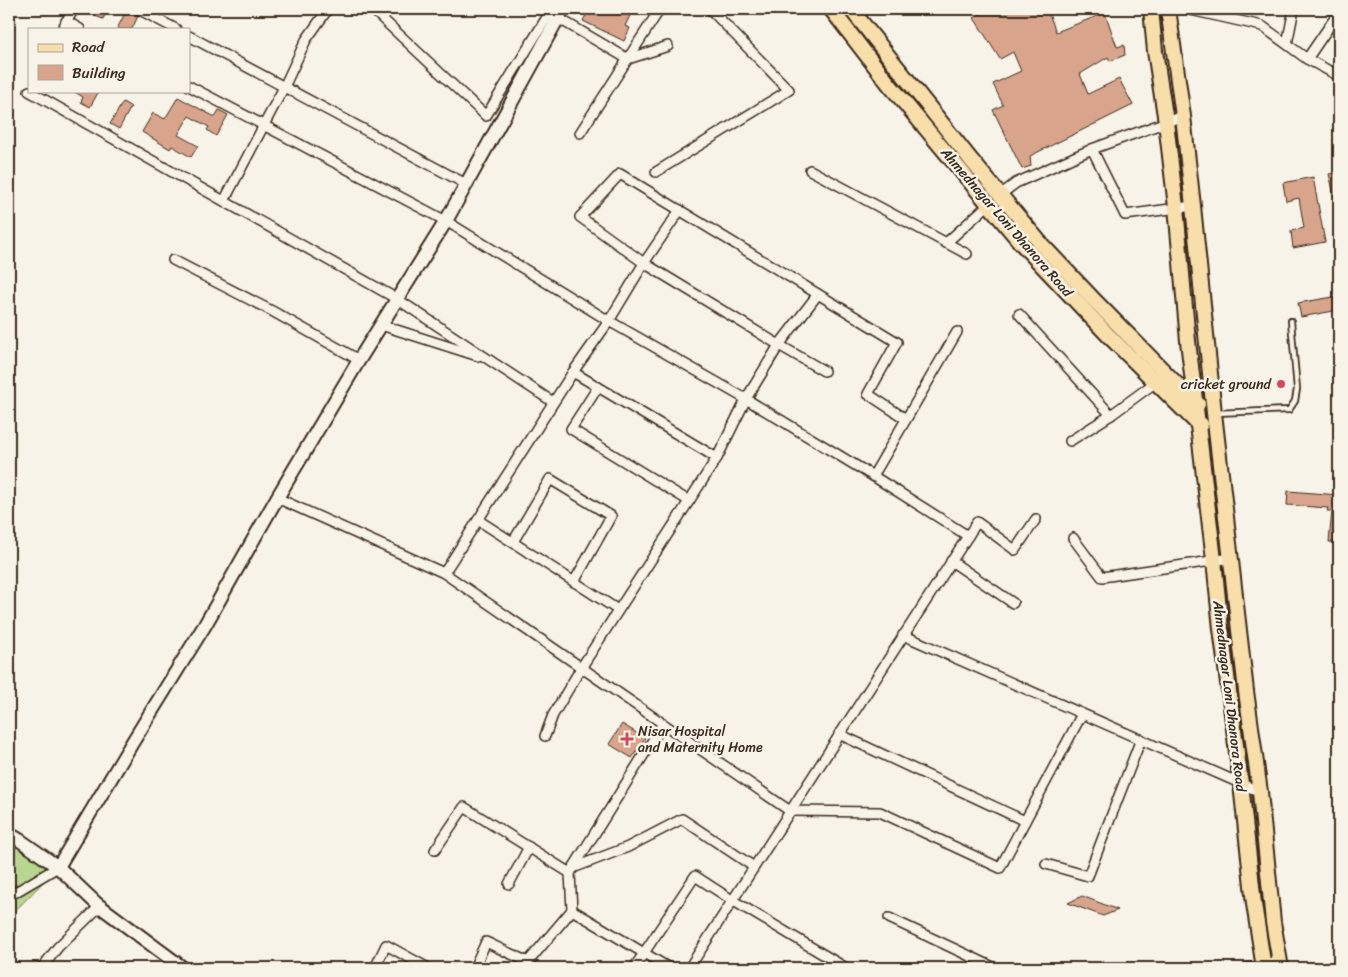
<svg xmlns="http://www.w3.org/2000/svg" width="1348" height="977" viewBox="0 0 1348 977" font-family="Sriracha,sans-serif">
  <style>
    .green { fill: #b8d68f; stroke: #7a8056 }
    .building { fill: #d8a58c; stroke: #3b2a1e }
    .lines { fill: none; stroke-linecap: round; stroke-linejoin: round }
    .lane-casing { stroke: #3b2a1e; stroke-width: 8 }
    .street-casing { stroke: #3b2a1e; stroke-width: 12 }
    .secondary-casing { stroke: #3b2a1e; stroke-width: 16 }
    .primary-casing { stroke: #3b2a1e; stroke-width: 18 }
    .lane { stroke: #f7f3e8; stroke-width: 4.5 }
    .street { stroke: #f7f3e8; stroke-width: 9 }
    .secondary { stroke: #f7f3e8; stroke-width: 12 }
    .primary { stroke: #f8deab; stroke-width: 14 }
    .poi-dot { fill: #d1495b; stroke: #f7f3e8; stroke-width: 2 }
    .labels { text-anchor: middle; stroke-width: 5; stroke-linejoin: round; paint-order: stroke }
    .street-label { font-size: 14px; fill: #3b2a1e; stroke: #f7f3e8 }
    .poi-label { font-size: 14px; fill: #3b2a1e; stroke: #f7f3e8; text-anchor: end }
  </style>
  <rect width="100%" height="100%" fill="#f7f3e8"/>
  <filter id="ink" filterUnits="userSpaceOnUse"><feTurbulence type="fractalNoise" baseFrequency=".02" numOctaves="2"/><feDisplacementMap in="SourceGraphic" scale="10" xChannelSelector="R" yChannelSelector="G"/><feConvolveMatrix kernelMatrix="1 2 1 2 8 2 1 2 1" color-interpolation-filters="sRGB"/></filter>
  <g filter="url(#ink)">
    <!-- green -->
    <polygon class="green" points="9,841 58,867 9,917"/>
    <!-- building -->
    <g class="building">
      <polygon points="98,9 108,9 103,19 95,16"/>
      <polygon points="127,9 132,9 133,13 138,16 132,29 117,29"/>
      <polygon points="589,9 633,9 625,26 630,28 624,41 583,21"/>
      <polygon points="982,9 1047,9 1056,32 1105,13 1117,47 1124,45 1125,55 1110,61 1108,57 1080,74 1088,94 1119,79 1133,105 1030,156 1031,166 1022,169 993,110 1003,105 993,84 1021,71 1013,52 1000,59 974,18 983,12"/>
      <polygon points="73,91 99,91 90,107 81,102 83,97"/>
      <polygon points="178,97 215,117 219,110 228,115 216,136 207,130 209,127 189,116 178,135 198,146 191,157 172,146 170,149 142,132 153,113 165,119"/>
      <polygon points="123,102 131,107 119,129 110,124"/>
      <polygon points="1339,172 1339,203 1336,203 1329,174"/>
      <polygon points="1313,177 1325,242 1293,248 1291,231 1304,228 1299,198 1286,201 1283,183"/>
      <polygon points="1339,296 1339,310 1301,317 1298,303"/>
      <polygon points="1288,491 1339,495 1339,542 1329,542 1332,511 1327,511 1328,508 1287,505"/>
      <polygon points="622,724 645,738 632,758 609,744"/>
      <polygon points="1082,896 1118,910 1103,916 1068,903"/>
    </g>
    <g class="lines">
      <!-- lane casing -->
      <g class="lane-casing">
        <polyline id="lane" points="1215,413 1289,410 1295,401 1297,389 1291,321"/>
      </g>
      <!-- street casing -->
      <g class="street-casing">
        <g id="street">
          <polyline points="138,9 176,29"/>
          <polyline points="372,9 486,116 552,9"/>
          <polyline points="1186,9 1262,26 1307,59 1339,76"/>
          <polyline points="558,18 628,59 668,46"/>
          <polyline points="66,21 80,29"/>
          <polyline points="62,29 74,9"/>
          <polyline points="189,36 466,184"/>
          <polyline points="1287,44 1294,9"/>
          <polyline points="1307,59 1339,12"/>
          <polyline points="189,86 446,221 609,321 746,399 873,476 968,536"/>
          <polyline points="29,91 397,299 553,402"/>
          <polyline points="580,133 660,9"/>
          <polyline points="1092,149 1125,215 1193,206"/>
          <polyline points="810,170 967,254"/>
          <polyline points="656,172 789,90 710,9"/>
          <polyline points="1000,195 1016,183 1092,149 1183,116"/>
          <polyline points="224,201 284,87 306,40 328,9"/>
          <polyline points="946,243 988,205"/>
          <polyline points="173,260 272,311 359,360"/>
          <polyline points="1019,314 1111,415"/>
          <polyline points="381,325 478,356"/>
          <polyline points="824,371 779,345 644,263 580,217 620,174 897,342 868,394 906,419"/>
          <polyline points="573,372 717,458"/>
          <polyline points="598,387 571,429 689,501"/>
          <polyline points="1070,441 1111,415 1160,379"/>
          <polyline points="873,476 957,332"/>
          <polyline points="277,498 444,573 790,811 880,812 1000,868 1082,714"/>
          <polyline points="478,520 618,610"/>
          <polyline points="1073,538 1102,577 1232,558"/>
          <polyline points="513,542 550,479 611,516 574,582"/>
          <polyline points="951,561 1013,603"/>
          <polyline points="444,573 573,372 609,321 644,263 680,210"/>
          <polyline points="903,635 1260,792"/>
          <polyline points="839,734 1025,821"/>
          <polyline points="545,736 553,715 581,668 717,458 746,399 779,345 818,294"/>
          <polyline points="435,850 464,807 570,873 663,724"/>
          <polyline points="1046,864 1088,876 1141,739"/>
          <polyline points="573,868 628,847 682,819 754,867"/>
          <polyline points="570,873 572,910 669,968"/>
          <polyline points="509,884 529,847"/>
          <polyline points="9,896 58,867"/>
          <polyline points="889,918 995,968"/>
          <polyline points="42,968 58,947 100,906"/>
          <polyline points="375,968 386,945 428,968"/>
          <polyline points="474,968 486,942 528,962 572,910"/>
          <polyline points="634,968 695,876 732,900 846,968"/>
          <polyline points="689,968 977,522 1015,550 1036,519"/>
          <polyline points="1249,968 1280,962"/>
        </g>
      </g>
      <!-- secondary casing -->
      <g class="secondary-casing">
        <g id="secondary">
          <polyline points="9,834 21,841 58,867 97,904 183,968"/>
          <polyline points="58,867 132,743 205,625 277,498 359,360 446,221 563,9"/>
        </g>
      </g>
      <!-- primary casing -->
      <g class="primary-casing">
        <g id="primary">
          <polyline points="831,9 889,84 1021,243 1108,335 1197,423 1201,424"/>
          <polyline points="851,9 971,160 1042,245 1093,299 1195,403 1198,404"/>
          <polyline points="1151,9 1155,51 1166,122 1176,207 1188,341 1214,560 1221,629 1241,784 1254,904 1264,968"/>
          <polyline points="1168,9 1183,116 1193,206 1214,413 1246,691 1260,792 1273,922 1281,968"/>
        </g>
      </g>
      <!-- lane -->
      <use href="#lane" class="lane"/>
      <!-- street -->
      <use href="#street" class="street"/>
      <!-- secondary -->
      <use href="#secondary" class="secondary"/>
      <!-- primary -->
      <use href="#primary" class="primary"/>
    </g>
  </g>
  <!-- markers -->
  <g class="poi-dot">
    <circle cx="1281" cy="384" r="5"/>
    <path d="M624.5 731.5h5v5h5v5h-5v5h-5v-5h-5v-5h5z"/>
  </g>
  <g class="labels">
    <!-- street labels -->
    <g class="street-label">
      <text transform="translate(1007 222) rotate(49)" y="5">Ahmednagar Loni Dhanora Road</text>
      <text transform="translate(1230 696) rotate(83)" y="5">Ahmednagar Loni Dhanora Road</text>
    </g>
    <!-- poi labels -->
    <g class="poi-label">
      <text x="1271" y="389">cricket ground</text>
      <text x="638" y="736" text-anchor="start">Nisar Hospital<tspan x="638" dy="16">and Maternity Home</tspan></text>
    </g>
  </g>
  <!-- margin -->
  <rect width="1348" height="977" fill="none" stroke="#f7f3e8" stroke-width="30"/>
  <rect x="15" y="15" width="1318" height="947" fill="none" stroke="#3b2a1e" stroke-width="2" filter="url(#ink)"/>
  <!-- legend -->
  <rect x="28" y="28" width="162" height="65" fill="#f7f3e8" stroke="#aca397"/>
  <rect x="38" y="44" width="25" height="8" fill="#f8deab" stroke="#aca397"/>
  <text x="72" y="52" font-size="15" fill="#3b2a1e">Road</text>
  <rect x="38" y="65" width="25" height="15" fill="#d8a58c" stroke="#aca397"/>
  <text x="72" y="78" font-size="15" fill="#3b2a1e">Building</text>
</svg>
